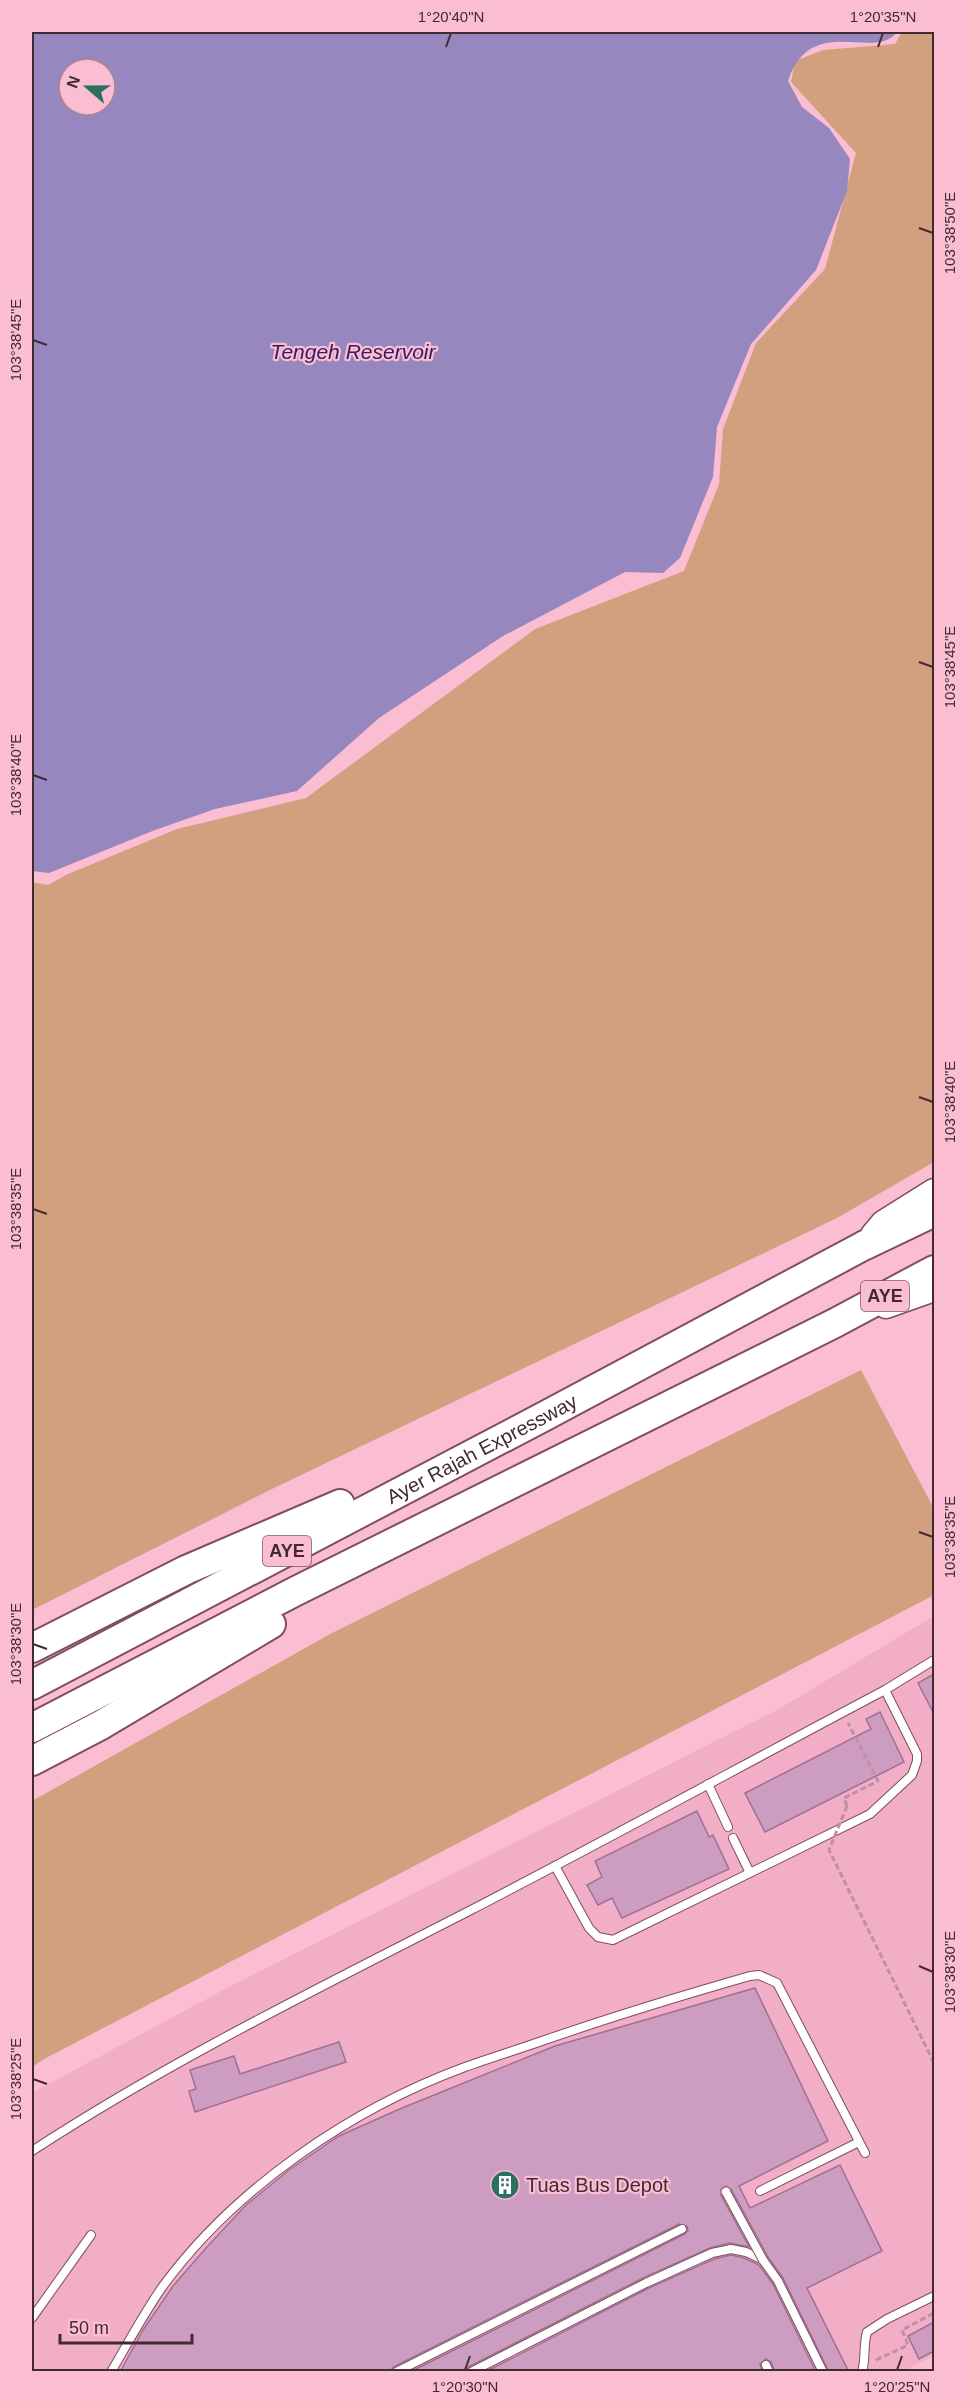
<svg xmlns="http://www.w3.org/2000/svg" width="966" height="2403" viewBox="0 0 966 2403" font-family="Helvetica,sans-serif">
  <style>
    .built { fill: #f1aec6 }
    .green { fill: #d2a07e }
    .water { fill: #9687be; fill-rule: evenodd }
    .building { fill: #cd9dc1; stroke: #9e7092; stroke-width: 1.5 }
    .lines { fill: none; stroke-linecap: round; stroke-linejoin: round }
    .service-casing { stroke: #804c60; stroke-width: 10 }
    .primary-casing { stroke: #804c60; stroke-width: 27 }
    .motorway-casing { stroke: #804c60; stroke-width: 32 }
    .path { stroke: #c18fa1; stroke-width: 3; stroke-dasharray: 6 3; stroke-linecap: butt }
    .service { stroke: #fff; stroke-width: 8 }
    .primary { stroke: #fff; stroke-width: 24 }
    .motorway { stroke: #fff; stroke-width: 28 }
    .service-bridge-casing { stroke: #804c60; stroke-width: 10; stroke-linecap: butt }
    .path-bridge { stroke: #c18fa1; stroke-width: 3; stroke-dasharray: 6 3; stroke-linecap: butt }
    .service-bridge { stroke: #fff; stroke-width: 8 }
    .ticks { fill: none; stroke: #422a33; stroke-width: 2 }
    .labels { text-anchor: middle; stroke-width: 4.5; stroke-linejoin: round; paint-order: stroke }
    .shield { fill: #fabdd2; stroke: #795663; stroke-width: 1.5 }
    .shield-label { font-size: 18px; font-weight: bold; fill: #422a33 }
    .street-label { font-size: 20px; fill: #422a33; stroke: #fabdd2 }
    .poi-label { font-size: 20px; fill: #422a33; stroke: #fabdd2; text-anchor: start }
    .water-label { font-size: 21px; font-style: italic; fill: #341b5d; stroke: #fabdd2 }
    .neatline { fill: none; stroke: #422a33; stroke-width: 2 }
    .ticks-label { font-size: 15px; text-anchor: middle; fill: #422a33 }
  </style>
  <rect width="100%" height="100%" fill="#fabdd2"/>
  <!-- built -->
  <polygon class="built" points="934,1616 934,2355 902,2372 32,2372 32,2093 227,1988 779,1709"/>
  <!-- green -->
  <g class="green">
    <polygon points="902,32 934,32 934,1162 837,1218 274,1488 32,1610 32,882 48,885 68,874 177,829 306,798 535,629 684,571 719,484 723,429 756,343 825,269 856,153 791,82 795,61 823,50 895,44"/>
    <polygon points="861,1370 934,1509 934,1595 44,2059 32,2067 32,1801 332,1633"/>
  </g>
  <!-- water -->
  <path class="water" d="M32 32H897C875 62 811 12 788 81L802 107 829 128 850 159 847 191 816 270 751 344 717 427 713 477 680 558 663 573 625 572 503 636 379 718 297 791 215 809 155 830 49 873 32 871ZM69 69H105V105H69Z"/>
  <!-- building -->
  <g class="building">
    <polygon points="934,1674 934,1714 918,1683"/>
    <polygon points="880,1712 904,1762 765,1832 745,1793 871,1729 866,1719"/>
    <polygon points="697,1811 709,1837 713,1835 729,1869 622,1918 612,1898 598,1905 587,1885 602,1877 595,1861"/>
    <polygon points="755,1988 828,2141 739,2186 750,2208 840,2165 882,2251 807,2288 849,2372 829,2372 783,2278 768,2257 731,2189 726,2186 721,2189 721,2195 749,2247 730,2243 710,2248 643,2278 468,2367 465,2372 410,2372 685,2234 688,2230 687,2226 679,2224 393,2367 390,2372 120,2372 143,2330 173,2286 206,2248 245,2206 289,2170 339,2136 402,2108 555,2046"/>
    <polygon points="339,2042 346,2062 195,2112 189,2091 196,2089 190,2070 234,2056 240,2074"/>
    <polygon points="731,2255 744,2258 759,2265 773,2284 816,2372 775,2372 771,2362 766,2359 760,2364 762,2372 485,2372 649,2288 714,2259"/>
    <polygon points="934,2322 934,2351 919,2359 908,2336"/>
  </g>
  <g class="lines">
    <!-- service casing -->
    <g class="service-casing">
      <g id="service">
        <polyline points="708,1784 728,1827"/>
        <polyline points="733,1838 750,1873"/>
        <polyline points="555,1866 589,1928 598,1937 613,1940 870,1814 912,1775 917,1761 917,1754 885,1690"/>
        <path d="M32 2151C171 2060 323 1986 471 1910 610 1838 747 1763 885 1690L934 1660"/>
        <polyline points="760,2191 859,2142"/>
        <polyline points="32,2318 91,2235"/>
        <polyline points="766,2365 769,2372"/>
        <path d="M111 2372C128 2343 144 2313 163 2286 235 2188 351 2109 465 2067 490 2058 516 2050 542 2041 611 2017 680 1996 750 1976L759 1975 777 1983 865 2153"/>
        <polyline points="396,2372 682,2229"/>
        <polyline points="471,2372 646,2283 712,2253 731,2249 746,2252 763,2260 778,2281 823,2372"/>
        <path d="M862 2372C866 2359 863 2346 867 2332L887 2319 934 2296"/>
      </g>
    </g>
    <!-- primary casing -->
    <g class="primary-casing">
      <g id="primary">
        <polyline points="873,1235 883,1223 934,1191"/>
        <polyline points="886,1306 934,1289"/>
      </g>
    </g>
    <!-- motorway casing -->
    <g class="motorway-casing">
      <g id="motorway">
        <polyline points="32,1648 186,1570 340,1504"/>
        <path id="s1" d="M32 1685 543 1417 863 1246 934 1212"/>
        <polyline points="32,1728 296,1591 835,1323 934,1270"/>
        <polyline points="32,1761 101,1725 271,1624"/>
      </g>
    </g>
    <!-- path -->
    <g class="path">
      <polyline points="847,1806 844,1798 878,1781 848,1723"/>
      <polyline points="876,2360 908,2345 902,2330 934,2313"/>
    </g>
    <!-- service -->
    <use href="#service" class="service"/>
    <!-- primary -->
    <use href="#primary" class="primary"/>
    <!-- motorway -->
    <use href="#motorway" class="motorway"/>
    <!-- service-bridge casing -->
    <g class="service-bridge-casing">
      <polyline id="service-bridge" points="726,2192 763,2260"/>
    </g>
    <!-- path-bridge -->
    <polyline class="path-bridge" points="847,1806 829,1850 934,2063"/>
    <!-- service-bridge -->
    <use href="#service-bridge" class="service-bridge"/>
  </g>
  <!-- ticks -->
  <path class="ticks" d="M446 47 451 33M878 47 883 33M919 228 933 233M33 340 47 345M919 662 933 667M33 775 47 780M919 1097 933 1102M33 1209 47 1214M919 1532 933 1537M33 1644 47 1649M919 1966 933 1972M33 2079 47 2084M465 2370 470 2356M897 2370 902 2356"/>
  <!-- icons -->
  <defs>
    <g id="building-disc" transform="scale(1.5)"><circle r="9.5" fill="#2d6f60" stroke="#fabdd2"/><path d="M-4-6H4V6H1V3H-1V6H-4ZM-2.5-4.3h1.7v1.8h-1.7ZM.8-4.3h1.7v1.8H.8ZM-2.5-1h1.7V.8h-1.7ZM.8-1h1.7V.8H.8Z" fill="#fff"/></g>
  </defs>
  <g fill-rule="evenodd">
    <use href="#building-disc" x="505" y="2185"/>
  </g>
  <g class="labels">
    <!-- shield labels -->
    <g class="shield">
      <rect x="861" y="1281" width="48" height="30" rx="4.5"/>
      <rect x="263" y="1536" width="48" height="30" rx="4.5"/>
    </g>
    <g class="shield-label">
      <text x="885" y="1302">AYE</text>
      <text x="287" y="1557">AYE</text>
    </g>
    <!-- street labels -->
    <g class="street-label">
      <text dy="7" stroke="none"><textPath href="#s1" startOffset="508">Ayer Rajah Expressway</textPath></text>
    </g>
    <!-- poi labels -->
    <g class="poi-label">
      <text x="526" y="2192">Tuas Bus Depot</text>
    </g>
    <!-- water labels -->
    <g class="water-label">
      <text x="353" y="359">Tengeh Reservoir</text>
    </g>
  </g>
  <!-- border -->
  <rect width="966" height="2403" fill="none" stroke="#fabdd2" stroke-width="66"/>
  <!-- north arrow -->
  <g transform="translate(87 87) rotate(290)"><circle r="28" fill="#fabdd2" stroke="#b08292" stroke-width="1.5"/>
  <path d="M0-4.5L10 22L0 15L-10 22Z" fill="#2d6f60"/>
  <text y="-9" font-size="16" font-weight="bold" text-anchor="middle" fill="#422a33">N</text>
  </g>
  <!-- scale -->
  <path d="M60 2334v9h132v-9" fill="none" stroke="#422a33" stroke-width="3"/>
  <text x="69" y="2334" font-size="18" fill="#422a33" stroke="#fabdd2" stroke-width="4.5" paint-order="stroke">50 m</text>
  <rect x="33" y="33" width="900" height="2337" class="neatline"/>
  <g class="ticks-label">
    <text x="451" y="22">1°20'40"N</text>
    <text x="883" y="22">1°20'35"N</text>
    <text transform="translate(950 233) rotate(-90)" y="5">103°38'50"E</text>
    <text transform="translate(16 340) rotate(-90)" y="5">103°38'45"E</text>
    <text transform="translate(950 667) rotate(-90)" y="5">103°38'45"E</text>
    <text transform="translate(16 775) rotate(-90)" y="5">103°38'40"E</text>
    <text transform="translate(950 1102) rotate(-90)" y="5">103°38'40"E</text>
    <text transform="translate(16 1209) rotate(-90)" y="5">103°38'35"E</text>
    <text transform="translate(950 1537) rotate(-90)" y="5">103°38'35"E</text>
    <text transform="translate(16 1644) rotate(-90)" y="5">103°38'30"E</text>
    <text transform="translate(950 1972) rotate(-90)" y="5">103°38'30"E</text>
    <text transform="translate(16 2079) rotate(-90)" y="5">103°38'25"E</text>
    <text x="465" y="2392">1°20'30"N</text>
    <text x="897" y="2392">1°20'25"N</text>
  </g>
</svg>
